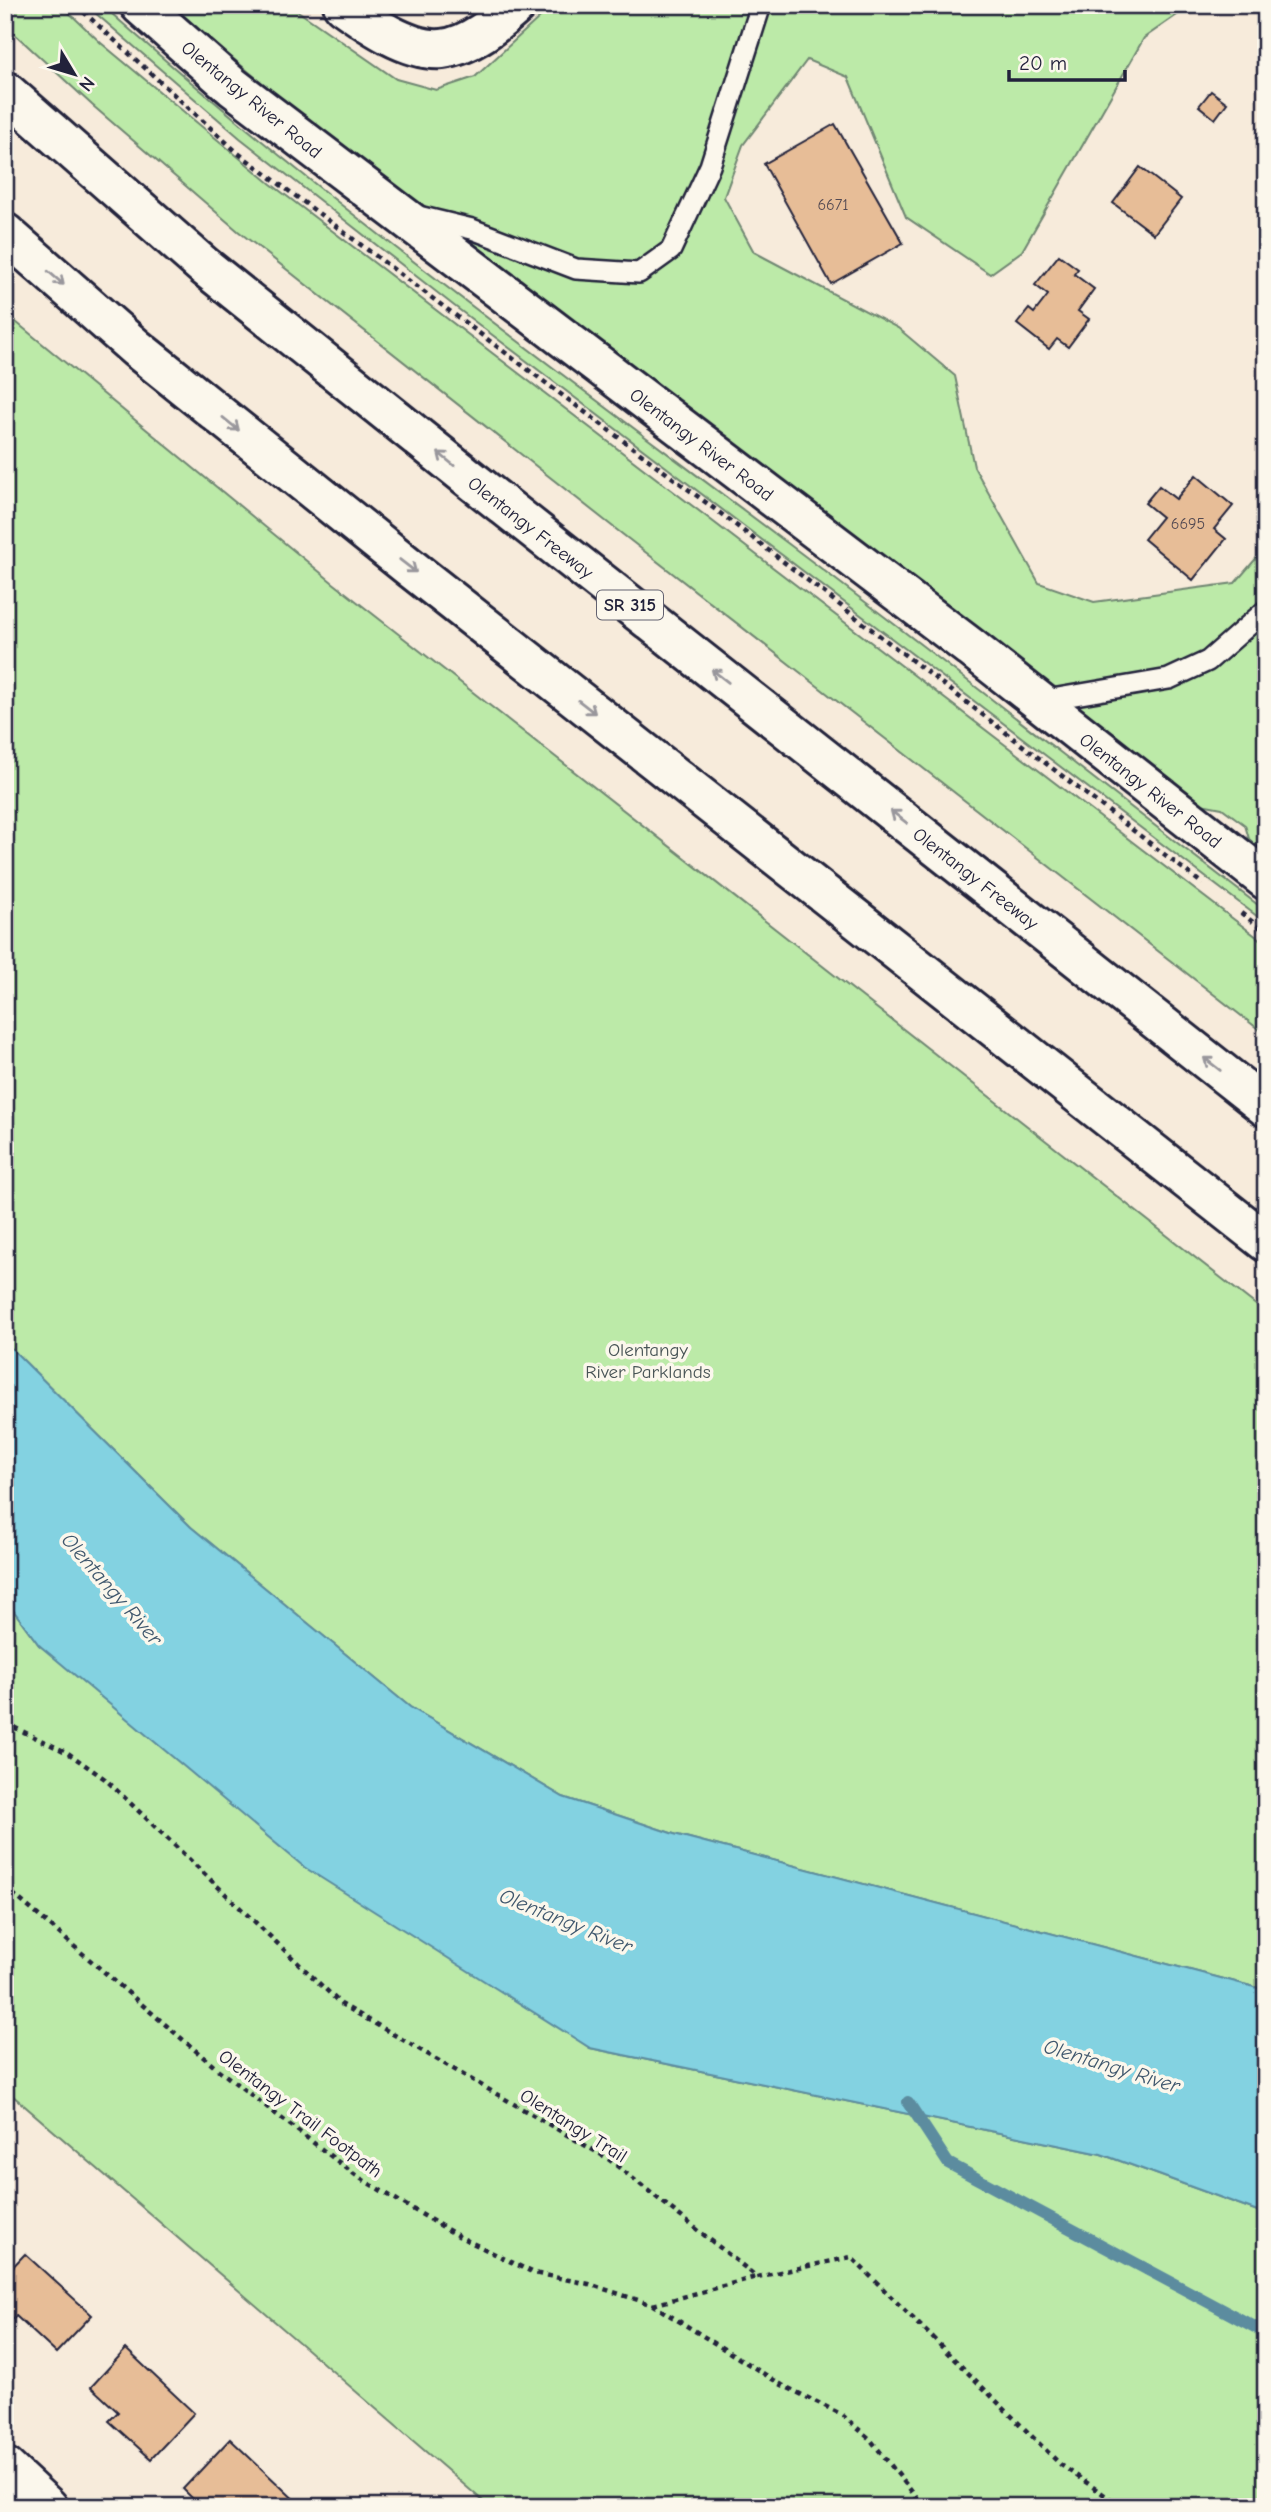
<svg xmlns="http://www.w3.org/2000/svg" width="1271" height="2512" viewBox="0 0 1271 2512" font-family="'Comic Neue',sans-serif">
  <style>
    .green { fill: #bceaa8; stroke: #6f8672; stroke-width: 2 }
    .water { fill: #83d2e1; stroke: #5c8c9f; stroke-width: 2 }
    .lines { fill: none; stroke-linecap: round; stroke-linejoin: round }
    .stream { stroke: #5c8c9f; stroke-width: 12 }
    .building { fill: #e7bd97; stroke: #22223b; stroke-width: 2 }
    .lane-casing { stroke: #22223b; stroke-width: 24 }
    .street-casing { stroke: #22223b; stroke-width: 44 }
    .secondary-casing { stroke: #22223b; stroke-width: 44 }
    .highway-casing { stroke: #22223b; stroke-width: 44 }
    .path { stroke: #22223b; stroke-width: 4.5; stroke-dasharray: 5 5; stroke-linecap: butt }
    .lane { stroke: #fbf7ec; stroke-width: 19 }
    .street { stroke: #fbf7ec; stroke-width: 38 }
    .secondary { stroke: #fbf7ec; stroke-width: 38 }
    .highway { stroke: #fbf7ec; stroke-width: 38 }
    .oneway { stroke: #99979c }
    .labels { text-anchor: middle; stroke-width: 7; stroke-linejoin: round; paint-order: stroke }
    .number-label { font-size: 16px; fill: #534952 }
    .shield { fill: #fbf7ec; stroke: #636270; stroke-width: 2 }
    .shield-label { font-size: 18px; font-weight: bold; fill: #22223b }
    .street-label { font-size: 19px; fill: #22223b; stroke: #fbf7ec }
    .park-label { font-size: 19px; fill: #485456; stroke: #fbf7ec }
    .water-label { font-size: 21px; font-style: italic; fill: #3f576d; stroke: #fbf7ec }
  </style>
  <rect width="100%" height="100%" fill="#f7ebdb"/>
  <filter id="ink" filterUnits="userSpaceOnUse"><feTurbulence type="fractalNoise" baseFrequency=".0143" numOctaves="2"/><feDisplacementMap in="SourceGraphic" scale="14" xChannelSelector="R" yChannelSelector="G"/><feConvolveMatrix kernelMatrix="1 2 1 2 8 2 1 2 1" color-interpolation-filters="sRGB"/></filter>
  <g filter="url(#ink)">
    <!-- green -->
    <g class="green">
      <polygon points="5,5 61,5 101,43 271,184 1266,944 1266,1035 617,530 238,231 92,105 5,25"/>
      <path d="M86 5H102C320 199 557 370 790 545 950 665 1107 790 1266 911V923L453 305 240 138Z"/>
      <polygon points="169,5 289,5 396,79 436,90 475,77 553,5 1266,5 1266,8 1180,13 1144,38 1022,251 990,274 906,217 848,77 807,60 743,145 724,197 754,252 898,328 955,376 974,467 1039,583 1094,602 1235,583 1266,547 1266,855 1249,839 1245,825 1222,808 1201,804 637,383 377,179"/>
      <polygon points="5,313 332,582 1266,1313 1266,1990 674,1834 563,1797 410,1707 191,1527 5,1342"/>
      <polygon points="5,1599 39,1645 590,2048 1101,2154 1266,2214 1266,2507 490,2507 5,2089"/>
    </g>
    <!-- water -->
    <polygon class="water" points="5,1342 191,1527 410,1707 563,1797 674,1834 1266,1990 1266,2214 1101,2154 590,2048 304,1867 39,1645 5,1599"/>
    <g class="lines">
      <!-- stream -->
      <polyline class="stream" points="908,2102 948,2163 1266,2333"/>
    </g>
    <!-- building -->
    <g class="building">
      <polygon points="1211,91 1227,103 1215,119 1199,106"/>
      <polygon points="835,124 903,243 831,284 764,164"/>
      <polygon points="1140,167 1181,199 1154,234 1113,203"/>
      <polygon points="1059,255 1078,269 1074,274 1094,289 1078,311 1089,319 1068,347 1057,339 1049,349 1017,324 1029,309 1034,313 1048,295 1035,285"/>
      <polygon points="1196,475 1233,506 1214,529 1226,539 1193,580 1144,539 1162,517 1145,503 1159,486 1176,499"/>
      <polygon points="25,2254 92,2315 56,2353 16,2316 9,2323 5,2320 5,2275"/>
      <polygon points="126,2349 194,2413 151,2459 109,2421 118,2412 91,2387"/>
      <polygon points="230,2439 283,2489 301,2506 201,2507 183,2489"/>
    </g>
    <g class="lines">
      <!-- lane casing -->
      <g class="lane-casing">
        <g id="lane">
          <polyline points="418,216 472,229 576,269 639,273 671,250 710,166 761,5"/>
          <polyline points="1040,701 1169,679 1208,661 1266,610"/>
        </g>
      </g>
      <!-- street casing -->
      <g class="street-casing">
        <g id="street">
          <path d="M343 5C368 23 409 52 442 49 470 46 497 23 517 5"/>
          <polyline points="5,2467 48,2507"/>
        </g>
      </g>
      <!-- secondary casing -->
      <g class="secondary-casing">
        <polyline id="secondary" points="140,5 233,87 970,647 1266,880"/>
      </g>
      <!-- highway casing -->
      <g class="highway-casing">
        <g id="highway">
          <polyline points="5,91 204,266 474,482 1266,1107"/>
          <polyline points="5,233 136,348 408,566 1266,1242"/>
        </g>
      </g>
      <!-- path -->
      <g class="path">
        <polyline points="76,5 238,153 720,513 1203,884"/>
        <polyline points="1241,913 1266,932"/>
        <polyline points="5,1723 68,1753 105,1779 341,2004 607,2158 757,2277 851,2257 1061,2465 1122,2507"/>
        <polyline points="5,1887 216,2068 358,2177 460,2237 534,2273 589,2284 653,2305 782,2385 841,2414 870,2439 924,2507"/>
        <polyline points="653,2305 756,2277"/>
      </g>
      <!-- lane -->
      <use href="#lane" class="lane"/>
      <!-- street -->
      <use href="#street" class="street"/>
      <!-- secondary -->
      <use href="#secondary" class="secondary"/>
      <!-- highway -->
      <use href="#highway" class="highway"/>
    </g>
    <!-- one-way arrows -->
    <defs><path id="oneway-shaft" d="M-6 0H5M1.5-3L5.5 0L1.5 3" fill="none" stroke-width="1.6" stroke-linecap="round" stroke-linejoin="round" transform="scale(1.75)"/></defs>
    <g class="oneway">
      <use href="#oneway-shaft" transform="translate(56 278) rotate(41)"/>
      <use href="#oneway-shaft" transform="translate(231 424) rotate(39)"/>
      <use href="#oneway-shaft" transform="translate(446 459) rotate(-141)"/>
      <use href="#oneway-shaft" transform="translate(408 566) rotate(38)"/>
      <use href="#oneway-shaft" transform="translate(720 676) rotate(-142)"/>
      <use href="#oneway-shaft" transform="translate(587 707) rotate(38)"/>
      <use href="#oneway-shaft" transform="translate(899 817) rotate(-142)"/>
      <use href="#oneway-shaft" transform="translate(1212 1064) rotate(-142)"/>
    </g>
  </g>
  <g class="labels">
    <!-- number labels -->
    <g class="number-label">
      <text x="833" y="210">6671</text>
      <text x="1188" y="529">6695</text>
    </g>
    <!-- shield labels -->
    <rect class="shield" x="597" y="590.5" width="66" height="29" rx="5"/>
    <g class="shield-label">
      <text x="630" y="611">SR 315</text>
    </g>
    <!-- street labels -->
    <g class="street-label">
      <text transform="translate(252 99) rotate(39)" y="7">Olentangy River Road</text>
      <text transform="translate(702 444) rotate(37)" y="7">Olentangy River Road</text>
      <text transform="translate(531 527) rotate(38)" y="7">Olentangy Freeway</text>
      <text transform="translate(1151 790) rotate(38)" y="7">Olentangy River Road</text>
      <text transform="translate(976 878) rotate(38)" y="7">Olentangy Freeway</text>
      <text transform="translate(301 2113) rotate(37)" y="7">Olentangy Trail Footpath</text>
      <text transform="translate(574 2125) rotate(32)" y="7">Olentangy Trail</text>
    </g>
    <!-- park labels -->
    <g class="park-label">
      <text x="648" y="1356">Olentangy<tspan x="648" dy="22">River Parklands</tspan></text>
    </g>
    <!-- water labels -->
    <g class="water-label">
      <text transform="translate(112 1589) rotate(49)" y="7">Olentangy River</text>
      <text transform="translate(566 1921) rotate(22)" y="7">Olentangy River</text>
      <text transform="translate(1112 2066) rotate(17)" y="7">Olentangy River</text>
    </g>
  </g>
  <!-- margin -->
  <rect width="1271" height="2512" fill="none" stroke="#fbf7ec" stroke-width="28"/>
  <rect x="14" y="14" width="1243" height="2484" fill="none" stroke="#22223b" stroke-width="2.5" filter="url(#ink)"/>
  <!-- north arrow -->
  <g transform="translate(74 74) rotate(128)" stroke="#fbf7ec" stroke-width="5" paint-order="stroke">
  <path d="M0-5L12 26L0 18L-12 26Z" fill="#22223b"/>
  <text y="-10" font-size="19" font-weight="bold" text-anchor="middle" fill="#22223b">N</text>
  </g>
  <!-- scale -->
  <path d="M1009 70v10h116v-10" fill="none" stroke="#22223b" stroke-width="3.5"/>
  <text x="1019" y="70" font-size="21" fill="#22223b" stroke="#fbf7ec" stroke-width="5" paint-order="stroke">20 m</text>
</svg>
